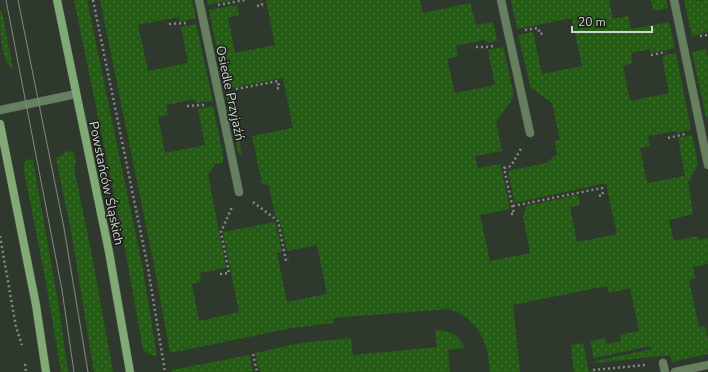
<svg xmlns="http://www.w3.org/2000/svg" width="708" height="372" viewBox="0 0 708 372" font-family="'Nunito Sans',sans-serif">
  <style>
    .green { fill: url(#green-dots) }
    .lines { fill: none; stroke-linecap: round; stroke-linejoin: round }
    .lane-casing { stroke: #4c544a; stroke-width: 9 }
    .street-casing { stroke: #4c544a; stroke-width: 9 }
    .secondary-casing { stroke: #4c544a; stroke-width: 9 }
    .path { stroke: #858b83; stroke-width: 2.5; stroke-dasharray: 2 3; stroke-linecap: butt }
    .lane { stroke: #66805f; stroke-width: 8 }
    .street { stroke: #66805f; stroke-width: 8 }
    .secondary { stroke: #80ab76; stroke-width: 8 }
    .tram { stroke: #838a82; stroke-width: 1 }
    .labels { text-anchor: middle; stroke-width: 3; stroke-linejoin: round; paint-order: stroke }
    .street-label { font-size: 13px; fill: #d0d5cf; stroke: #1a1e19 }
  </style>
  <defs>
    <pattern id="green-dots" width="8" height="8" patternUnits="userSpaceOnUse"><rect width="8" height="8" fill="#255c15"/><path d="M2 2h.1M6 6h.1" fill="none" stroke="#447236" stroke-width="1.8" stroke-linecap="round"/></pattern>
  </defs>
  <rect width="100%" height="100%" fill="#2f382d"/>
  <!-- green -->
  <g class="green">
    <polygon points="74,0 87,0 143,270 157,356 148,354 143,350 123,237"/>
    <path d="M100 0H192L196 18 180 22 179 17 138 25 148 71 188 63 181 27 196 24 213 101 196 103 195 99 166 105 168 115 158 117 165 153 205 145 198 109 213 106 223 155V163L215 164 208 174 226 268 200 273 201 282 192 284 199 321 239 312 223 232 275 222 282 252 277 253 287 302 327 294 317 245 287 251 280 221 275 215 269 186 262 183 252 136 293 128 283 78 225 89 209 10 237 5 239 15 228 18 235 53 275 45 266 0H420L423 13 470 3 476 25 493 22 497 41 486 43 485 40 456 46 458 56 447 59 455 93 495 85 488 50 503 47 513 91V96L511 101 496 122 502 151 475 156 478 168 500 164 510 209 480 215 490 261 530 253 523 217 526 206 578 195 580 205 570 207 577 242 617 234 606 183 515 203 508 171 546 163 557 154 555 141 560 140 552 103 531 88 518 35 533 32 542 74 582 66 572 18 517 29 511 0H609L613 19 628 16 631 29 669 22 675 48 651 53 650 49 631 53 632 63 623 66 630 101 669 93 662 57 665 55 676 53 691 130 677 133 676 131 648 136 650 146 640 148 647 183 685 176 678 138 692 135 698 165 688 182 693 214 669 220 674 241 698 236 699 240 708 238V264L693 267 695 278 689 280 699 327 705 326 708 340V354L672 362 670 355 595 363V361L652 349 651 346 594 358 590 341 605 338 606 344 621 341 620 335 639 331 630 288 609 293 607 286 513 305 520 372H490C489 365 489 357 487 350 483 331 467 313 448 309L333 318 334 323 292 328 170 353 153 260Z"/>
    <polygon points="207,0 232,0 208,5"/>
    <polygon points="651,0 666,0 668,8 653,11"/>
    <polygon points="684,0 697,0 697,1 708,0 708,32 692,36"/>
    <path d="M0 11H2L13 69C0 60 0 28 0 11Z"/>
    <polygon points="706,49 708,57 708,118 706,118 692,52"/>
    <polygon points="230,92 242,155 238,152 226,93"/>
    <polygon points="68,151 73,152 76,161 74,168 93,261 113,372 94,372 71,231 56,158"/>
    <polygon points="28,159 33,160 59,308 68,372 61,372 45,277 24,171 24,163"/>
    <path d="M435 330C451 331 457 333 465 348L448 350 450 372H260L255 353 300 343 351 338 353 355 437 347Z"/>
    <polygon points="583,343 589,372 574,372 571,345"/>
    <polygon points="249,355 253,372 172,372 172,370"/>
  </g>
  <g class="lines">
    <!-- lane casing -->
    <g class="lane-casing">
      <g id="lane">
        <polyline points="0,110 76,94"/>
        <polyline points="663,363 665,372"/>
        <polyline points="675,372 708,365"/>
      </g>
    </g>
    <!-- street casing -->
    <g class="street-casing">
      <g id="street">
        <polyline points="199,0 239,192"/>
        <polyline points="501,0 530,133"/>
        <polyline points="674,0 708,165"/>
      </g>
    </g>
    <!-- secondary casing -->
    <g class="secondary-casing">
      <g id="secondary">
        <polyline points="57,0 109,252 130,372"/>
        <polyline points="0,124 36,305 46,372"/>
      </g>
    </g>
    <!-- path -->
    <g class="path">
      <polyline points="93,0 148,268 165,372"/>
      <polyline points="218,5 245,0"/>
      <polyline points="257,6 262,5 261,0"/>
      <polyline points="169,24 187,23"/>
      <polyline points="525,30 538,28 540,34 545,33"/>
      <polyline points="700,36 708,35"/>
      <polyline points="476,47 487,47 493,46"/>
      <polyline points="651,55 666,52"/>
      <polyline points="236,89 278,81 279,88 274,89"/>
      <polyline points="187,106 204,105"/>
      <polyline points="668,138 685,134"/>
      <polyline points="253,202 278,221 286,261 289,261"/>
      <polyline points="513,206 602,188 603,195 598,196"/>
      <polyline points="511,214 514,214 504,168 511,166 522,147"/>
      <polyline points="0,236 16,327 22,345"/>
      <polyline points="220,274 229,273 221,232 232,207"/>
      <polyline points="253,354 257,372"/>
      <polyline points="25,364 26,372"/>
      <polyline points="593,370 646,365"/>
    </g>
    <!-- lane -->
    <use href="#lane" class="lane"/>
    <!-- street -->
    <use href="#street" class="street"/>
    <!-- secondary -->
    <use href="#secondary" class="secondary"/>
    <!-- tram -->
    <g class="tram">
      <polyline points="6,0 62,290 74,372"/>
      <polyline points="18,0 64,228 88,372"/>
    </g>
  </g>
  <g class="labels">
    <!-- street labels -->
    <g class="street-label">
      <text transform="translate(231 93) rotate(78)" y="5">Osiedle Przyjaźń</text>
      <text transform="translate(107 183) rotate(78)" y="5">Powstańców Śląskich</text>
    </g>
  </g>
  <!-- scale -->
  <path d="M572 26v6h80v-6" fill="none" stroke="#d0d5cf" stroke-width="2"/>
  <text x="578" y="26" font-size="12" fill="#d0d5cf" stroke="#1a1e19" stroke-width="3" paint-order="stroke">20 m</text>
</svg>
